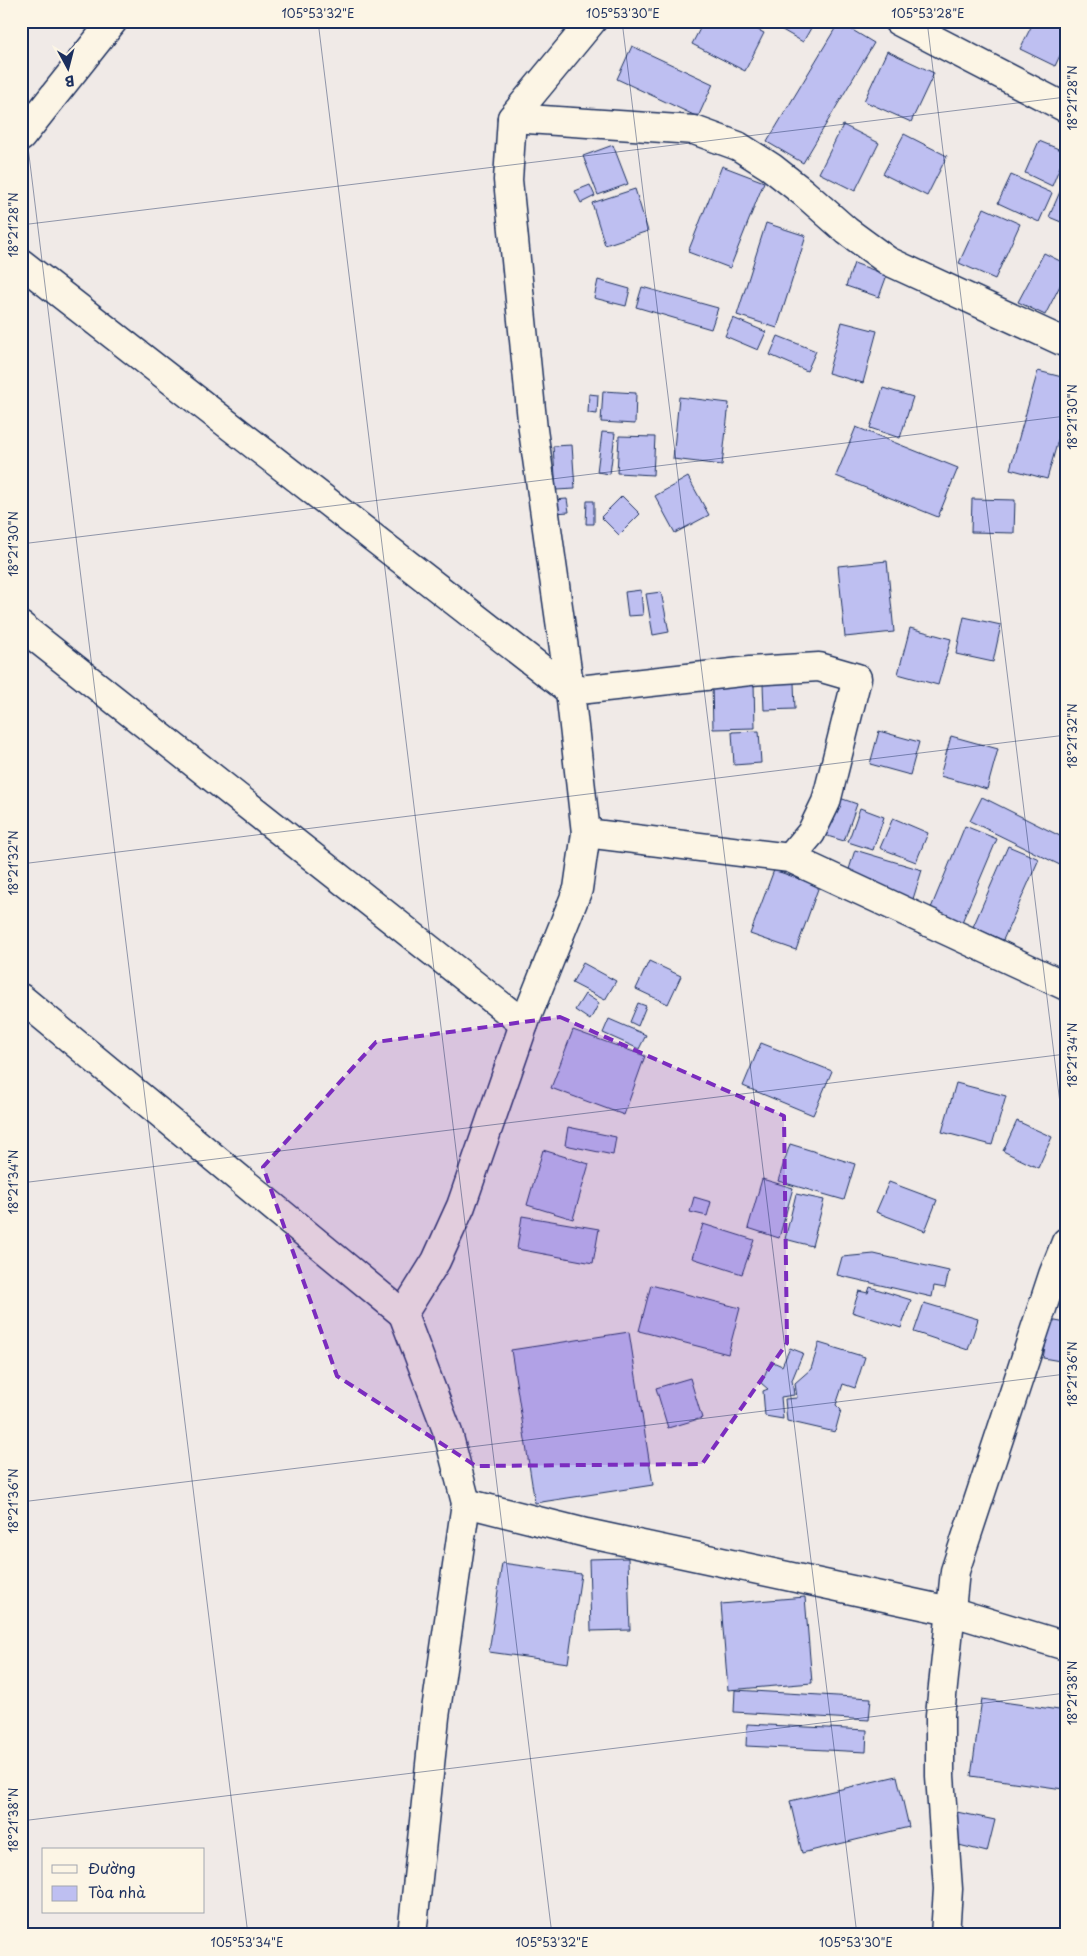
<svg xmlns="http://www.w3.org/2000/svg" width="1087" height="1956" viewBox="0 0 1087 1956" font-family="'Playpen Sans',sans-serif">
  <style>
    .building { fill: #bebff1; stroke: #1b2f5e }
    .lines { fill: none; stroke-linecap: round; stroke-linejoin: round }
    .street-casing { stroke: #1b2f5e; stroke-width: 31 }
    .secondary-casing { stroke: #1b2f5e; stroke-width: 31 }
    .street { stroke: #fcf5e5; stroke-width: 28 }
    .secondary { stroke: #fcf5e5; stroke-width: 28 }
    .marked { fill: #7b2cbf; fill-opacity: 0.2; stroke: #7b2cbf; stroke-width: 4; stroke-dasharray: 10 6; stroke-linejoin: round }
    .ticks { fill: none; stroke: #1b2f5e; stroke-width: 1; stroke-opacity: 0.45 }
    .neatline { fill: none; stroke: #1b2f5e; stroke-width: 2 }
    .ticks-label { font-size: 12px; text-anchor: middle; fill: #1b2f5e }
  </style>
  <rect width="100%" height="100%" fill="#f0eae7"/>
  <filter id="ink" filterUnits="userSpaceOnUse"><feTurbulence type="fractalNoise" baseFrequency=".02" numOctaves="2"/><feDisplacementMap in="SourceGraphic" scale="10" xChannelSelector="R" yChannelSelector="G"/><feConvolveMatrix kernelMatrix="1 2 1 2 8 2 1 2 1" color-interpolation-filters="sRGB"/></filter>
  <g filter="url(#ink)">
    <!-- building -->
    <g class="building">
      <polygon points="704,21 741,21 764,33 745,71 692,44"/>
      <polygon points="773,21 815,21 803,42 772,24"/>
      <polygon points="1034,21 1066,21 1066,43 1055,66 1020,49"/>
      <polygon points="839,22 874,43 803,163 767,142"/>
      <polygon points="632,46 713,84 698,117 617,79"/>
      <polygon points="887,51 934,73 911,122 864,101"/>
      <polygon points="843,125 879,143 855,191 819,173"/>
      <polygon points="904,134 947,156 927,196 883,174"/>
      <polygon points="1039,141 1066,152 1052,186 1025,173"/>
      <polygon points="613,145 628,184 598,195 583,156"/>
      <polygon points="722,166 764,182 730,268 688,252"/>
      <polygon points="1011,175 1052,193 1039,222 998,203"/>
      <polygon points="1066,178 1066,224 1049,217"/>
      <polygon points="590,185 595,196 581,203 575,191"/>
      <polygon points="635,189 648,231 605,245 592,203"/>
      <polygon points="984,208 1020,224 995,279 959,263"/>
      <polygon points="766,223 806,236 777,328 737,315"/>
      <polygon points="1044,253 1066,264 1066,274 1045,315 1018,302"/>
      <polygon points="854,263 887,275 879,297 846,286"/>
      <polygon points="598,280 630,289 626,306 594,298"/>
      <polygon points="642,287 718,308 711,329 636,307"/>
      <polygon points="733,318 766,332 758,350 725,336"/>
      <polygon points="842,322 877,331 863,383 828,373"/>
      <polygon points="778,336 816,351 807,371 770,355"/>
      <polygon points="1038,371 1066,378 1066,412 1047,479 1010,469"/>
      <polygon points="883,388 913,397 900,438 870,428"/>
      <polygon points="603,391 636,393 635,424 601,422"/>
      <polygon points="589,394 598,395 597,414 588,413"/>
      <polygon points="679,397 729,403 722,465 673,459"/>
      <polygon points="856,427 958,468 938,517 836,476"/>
      <polygon points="602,432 615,433 610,474 597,472"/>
      <polygon points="619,436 655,437 653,475 617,473"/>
      <polygon points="572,445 575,489 556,490 553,446"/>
      <polygon points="688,477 709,515 675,533 655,496"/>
      <polygon points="622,496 640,514 619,535 601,517"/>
      <polygon points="567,499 569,512 554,513 553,500"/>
      <polygon points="972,499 1015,500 1014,533 971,532"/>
      <polygon points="587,501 594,501 594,524 586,524"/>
      <polygon points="887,561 894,632 845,637 838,566"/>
      <polygon points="641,590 643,615 628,616 625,592"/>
      <polygon points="661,592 669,632 653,635 646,594"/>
      <polygon points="964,617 1001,625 993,662 956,654"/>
      <polygon points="910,628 951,639 938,685 898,674"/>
      <polygon points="754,683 755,728 713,729 712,684"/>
      <polygon points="794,683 795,709 764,710 763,684"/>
      <polygon points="759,731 761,763 734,765 732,732"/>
      <polygon points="879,731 919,742 910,775 870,764"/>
      <polygon points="951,736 998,749 987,789 940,776"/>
      <polygon points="837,797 857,804 844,841 824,835"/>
      <polygon points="982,797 1066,839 1066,868 970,821"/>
      <polygon points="860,808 884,817 873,850 848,842"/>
      <polygon points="893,818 928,833 916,862 880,848"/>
      <polygon points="965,826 997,839 962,922 931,908"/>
      <polygon points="1008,846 1039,859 1003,940 973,927"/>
      <polygon points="855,850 922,870 913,899 846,879"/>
      <polygon points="774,870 819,886 796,950 750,934"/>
      <polygon points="649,961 681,976 668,1004 636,989"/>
      <polygon points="583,963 616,981 605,1000 572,983"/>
      <polygon points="585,994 599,1003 590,1020 575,1010"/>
      <polygon points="638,1003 646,1006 638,1026 630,1022"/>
      <polygon points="609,1019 646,1035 639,1049 603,1033"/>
      <polygon points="573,1030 645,1056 624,1115 551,1088"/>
      <polygon points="761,1043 832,1071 813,1115 743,1086"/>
      <polygon points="956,1083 1006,1096 992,1145 942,1132"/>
      <polygon points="1017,1121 1052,1137 1038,1168 1003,1151"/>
      <polygon points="568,1127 616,1137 613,1155 565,1145"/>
      <polygon points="790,1144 855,1164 844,1200 778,1181"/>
      <polygon points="543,1150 589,1164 573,1219 527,1205"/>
      <polygon points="762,1179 793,1188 779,1238 748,1228"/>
      <polygon points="889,1182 937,1200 925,1231 876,1212"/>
      <polygon points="796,1194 824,1200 812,1246 785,1239"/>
      <polygon points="694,1197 711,1202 707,1216 690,1212"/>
      <polygon points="522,1216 599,1229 593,1263 517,1249"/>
      <polygon points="703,1224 754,1240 742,1274 692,1258"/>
      <polygon points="874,1254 949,1271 945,1288 934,1286 932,1297 837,1275 842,1257"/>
      <polygon points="651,1285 740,1308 728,1354 639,1331"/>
      <polygon points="870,1287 911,1300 901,1328 852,1312 859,1291 868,1293"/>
      <polygon points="924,1303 978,1319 968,1350 914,1332"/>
      <polygon points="1050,1320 1066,1323 1066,1362 1043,1358"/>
      <polygon points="629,1332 653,1485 535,1503 511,1350"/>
      <polygon points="819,1343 865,1357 855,1388 843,1384 836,1405 841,1410 835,1432 787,1421 785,1399 797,1398 795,1383 811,1369"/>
      <polygon points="790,1348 803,1353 792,1380 794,1395 781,1397 783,1419 765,1416 763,1391 768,1389 761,1383 771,1361 782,1366"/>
      <polygon points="690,1378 702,1418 668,1428 656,1388"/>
      <polygon points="628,1558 630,1630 591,1631 589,1559"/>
      <polygon points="502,1563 581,1574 568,1663 489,1652"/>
      <polygon points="805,1597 812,1683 728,1690 721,1604"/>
      <polygon points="735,1690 871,1698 869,1720 734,1712"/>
      <polygon points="982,1699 1066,1711 1066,1768 1063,1789 971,1776"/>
      <polygon points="747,1724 867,1730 866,1752 746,1746"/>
      <polygon points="897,1776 909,1827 802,1853 790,1801"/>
      <polygon points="952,1811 995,1820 987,1852 955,1844"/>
    </g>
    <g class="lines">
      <!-- street casing -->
      <g class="street-casing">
        <g id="street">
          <polyline points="898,21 1066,108"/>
          <polyline points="512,118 694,130 738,146 771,167 804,193 847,231 888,261 1066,343"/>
          <polyline points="21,263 570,691 750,671 819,667 857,678 826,802 811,833 790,858"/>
          <polyline points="21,626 524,1024"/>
          <polyline points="586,833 790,858 1066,986"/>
          <polyline points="21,998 403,1314"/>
          <polyline points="466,1503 586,1533 950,1611 1066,1646"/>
          <polyline points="412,1935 435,1717 466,1503 448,1433 403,1314 436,1261 461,1206 524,1024 578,889 586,833 570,691 533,430 508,180 512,118 592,21"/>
          <polyline points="945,1935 948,1889 940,1776 940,1715 955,1571 1053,1275 1066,1242"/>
        </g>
      </g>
      <!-- secondary casing -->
      <g class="secondary-casing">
        <polyline id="secondary" points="21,137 113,21"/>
      </g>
      <!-- street -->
      <use href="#street" class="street"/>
      <!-- secondary -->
      <use href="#secondary" class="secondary"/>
    </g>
  </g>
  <!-- marked area -->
  <path class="marked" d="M560 1017 784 1116 787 1343 702 1464 476 1466 337 1376 263 1167 376 1042Z"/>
  <!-- ticks -->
  <path class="ticks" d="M318 21 552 1935M622 21 857 1935M927 21 1066 1152M21 90 248 1935M21 225 1066 97M21 544 1066 416M21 864 1066 735M21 1183 1066 1054M21 1502 1066 1374M21 1821 1066 1693"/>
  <!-- margin -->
  <rect width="1087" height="1956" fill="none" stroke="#fcf5e5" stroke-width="55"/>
  <!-- legend -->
  <rect x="42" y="1848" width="162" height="65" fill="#fcf5e5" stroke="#a2a6af"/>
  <rect x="52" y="1865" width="25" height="8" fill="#fcf5e5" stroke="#a2a6af"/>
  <text x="88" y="1874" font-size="15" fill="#1b2f5e">Đường</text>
  <rect x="52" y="1886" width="25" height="15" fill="#bebff1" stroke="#a2a6af"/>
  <text x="88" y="1898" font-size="15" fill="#1b2f5e">Tòa nhà</text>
  <!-- north arrow -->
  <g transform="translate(68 68) rotate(173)" stroke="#fcf5e5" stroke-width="4" paint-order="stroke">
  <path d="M0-4L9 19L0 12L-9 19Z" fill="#1b2f5e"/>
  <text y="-8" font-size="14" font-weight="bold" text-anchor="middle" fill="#1b2f5e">B</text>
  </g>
  <rect x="28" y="28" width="1032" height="1900" class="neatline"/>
  <g class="ticks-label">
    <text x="318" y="18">105°53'32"E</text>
    <text x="623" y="18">105°53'30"E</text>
    <text x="928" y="18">105°53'28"E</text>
    <text transform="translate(1073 98) rotate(-90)" y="4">18°21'28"N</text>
    <text transform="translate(14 225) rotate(-90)" y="4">18°21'28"N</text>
    <text transform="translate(1073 417) rotate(-90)" y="4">18°21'30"N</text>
    <text transform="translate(14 544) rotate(-90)" y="4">18°21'30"N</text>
    <text transform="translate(1073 736) rotate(-90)" y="4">18°21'32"N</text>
    <text transform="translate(14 863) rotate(-90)" y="4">18°21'32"N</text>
    <text transform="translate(1073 1055) rotate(-90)" y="4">18°21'34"N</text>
    <text transform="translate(14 1182) rotate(-90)" y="4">18°21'34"N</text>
    <text transform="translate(1073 1374) rotate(-90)" y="4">18°21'36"N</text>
    <text transform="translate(14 1501) rotate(-90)" y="4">18°21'36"N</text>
    <text transform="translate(1073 1693) rotate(-90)" y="4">18°21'38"N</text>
    <text transform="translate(14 1820) rotate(-90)" y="4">18°21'38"N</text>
    <text x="247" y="1947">105°53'34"E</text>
    <text x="552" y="1947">105°53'32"E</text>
    <text x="856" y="1947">105°53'30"E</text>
  </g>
</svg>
